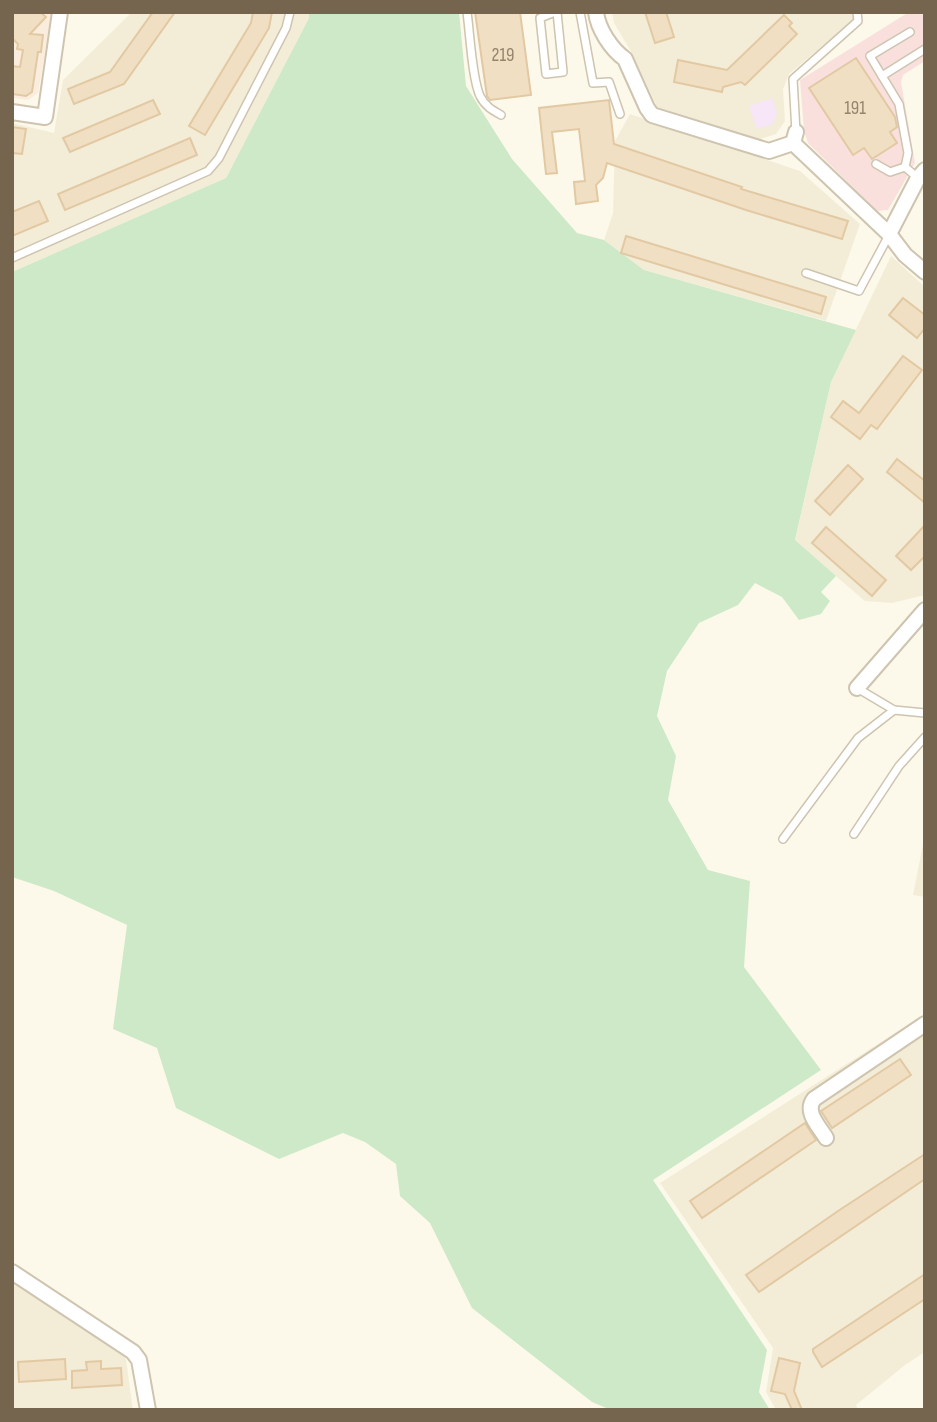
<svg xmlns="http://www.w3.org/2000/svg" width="937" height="1422" viewBox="0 0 937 1422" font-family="'Sofia Sans Condensed',sans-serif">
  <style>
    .residential { fill: #f3edd8 }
    .commercial { fill: #fbedde }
    .education { fill: #f6e6f8 }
    .medical { fill: #f9e0dd }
    .green { fill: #cee9c8 }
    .building { fill: #f0dfc2; stroke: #e2c9a3; stroke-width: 2 }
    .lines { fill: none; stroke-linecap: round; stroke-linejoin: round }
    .service-casing { stroke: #cec4b0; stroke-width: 10 }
    .minor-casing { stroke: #cec4b0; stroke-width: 18 }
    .service { stroke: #fff; stroke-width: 7 }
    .minor { stroke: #fff; stroke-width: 14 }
    .labels { text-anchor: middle; stroke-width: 7; stroke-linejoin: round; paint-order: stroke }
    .number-label { font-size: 19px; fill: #94846b }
  </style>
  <rect width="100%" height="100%" fill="#fcf9ea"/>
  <!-- residential -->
  <g class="residential">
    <polygon points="132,12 309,12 309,18 226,178 12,272 12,123 54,133 63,80"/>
    <polygon points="612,12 863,12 789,74 783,89 785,121 776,134 760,139 658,109 633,55 614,23"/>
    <polygon points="630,114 800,171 860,224 826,321 644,270 604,240 613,213 615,141"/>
    <polygon points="891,256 925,287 925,595 892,603 865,601 795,541 831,382"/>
    <polygon points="925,834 925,897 913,895"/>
    <polygon points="925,1014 925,1352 905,1365 856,1405 858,1410 776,1410 766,1392 773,1348 660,1183"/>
    <polygon points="12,1281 116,1349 126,1359 133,1410 12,1410"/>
  </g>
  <!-- commercial -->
  <polygon class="commercial" points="12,12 52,12 38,93 28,100 12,98"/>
  <!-- education -->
  <polygon class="education" points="772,98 777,113 773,124 757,129 749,106"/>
  <!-- medical -->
  <polygon class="medical" points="909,12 923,12 925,15 925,61 903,75 901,82 915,163 888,210 877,211 808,143 804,131 800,80"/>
  <!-- green -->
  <polygon class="green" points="309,12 459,12 466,86 512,159 577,233 604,240 644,270 856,330 831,382 795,540 836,576 821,592 830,601 821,614 799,620 782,597 755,583 738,605 699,623 667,671 657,716 676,756 668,800 708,870 750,881 744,967 821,1070 653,1180 767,1350 759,1392 770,1410 611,1410 592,1402 472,1308 430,1223 400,1196 396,1164 365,1142 343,1133 279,1159 176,1108 157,1048 113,1029 127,925 54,891 12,877 12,272 226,178 309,18"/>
  <!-- building -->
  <g class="building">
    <polygon points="12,12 40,12 46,17 30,34 43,35 41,52 38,52 32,92 26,96 12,94 12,66 20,67 23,50 17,49 18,44 12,38"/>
    <polygon points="153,12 175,12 124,84 74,104 68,89 110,72"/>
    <polygon points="253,12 272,12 269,28 205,135 189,126 251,23"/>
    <polygon points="475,12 520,12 531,95 490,100 487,96"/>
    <polygon points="645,12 666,12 674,37 655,43"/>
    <polygon points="784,15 792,23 789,26 797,34 745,85 741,82 723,87 722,92 674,82 678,60 727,70"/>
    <polygon points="856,58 895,117 897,127 890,132 897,143 872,159 864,148 853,155 809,88"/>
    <polygon points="153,100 160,114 70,152 63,138"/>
    <polygon points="609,100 614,144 742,187 741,189 848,221 842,239 746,210 607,163 603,178 596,185 598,201 576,204 574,182 585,181 579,129 552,132 557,173 546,174 539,108"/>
    <polygon points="12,127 26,129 22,154 12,153"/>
    <polygon points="190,138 197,155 65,210 58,194"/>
    <polygon points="39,201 48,221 12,236 12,212"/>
    <polygon points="626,236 826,297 821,314 621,253"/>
    <polygon points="903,298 925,315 925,328 917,338 889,315"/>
    <polygon points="903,356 922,370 877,429 871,425 860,439 831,417 843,401 859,413"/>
    <polygon points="897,459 925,481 925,503 887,472"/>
    <polygon points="848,465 863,479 830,515 815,501"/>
    <polygon points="925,525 925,556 911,570 896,556"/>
    <polygon points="826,527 886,580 872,596 812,543"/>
    <polygon points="900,1059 911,1075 832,1128 821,1111"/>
    <polygon points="805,1123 816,1140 702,1218 690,1201"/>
    <polygon points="925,1154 925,1179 759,1292 746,1275 838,1211"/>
    <polygon points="925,1274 925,1299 822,1367 813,1352 813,1349"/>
    <polygon points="779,1358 800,1363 794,1391 802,1410 792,1410 785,1394 771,1391"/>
    <polygon points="65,1359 66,1379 19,1382 18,1362"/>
    <polygon points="101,1361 101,1369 121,1368 122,1385 72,1388 72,1371 87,1370 86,1362"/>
  </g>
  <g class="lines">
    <!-- service casing -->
    <g class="service-casing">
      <g id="service">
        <path d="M467 12C470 34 472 78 480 96 485 106 492 110 501 115"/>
        <polyline points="555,12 540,18 546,74 563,72 557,12"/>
        <polyline points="580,12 593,83 609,82 620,114"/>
        <polyline points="882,76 870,56 910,32"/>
        <polyline points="796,132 793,79 858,21 857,12"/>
        <polyline points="876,164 890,172 905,167"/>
        <polyline points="918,178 905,167 908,153 899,104 882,76 925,49"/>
        <polyline points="12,258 208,171 219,158 286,28 290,12"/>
        <polyline points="806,273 859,291 889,235"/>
        <polyline points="857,688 894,710"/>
        <polyline points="854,834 899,766 925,737"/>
        <polyline points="783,839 858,738 894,710 925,713"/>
      </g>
    </g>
    <!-- minor casing -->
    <g class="minor-casing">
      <g id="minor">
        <path d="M596 12C598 29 611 49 625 59L647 108 652 115 769 151 793 143"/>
        <polyline points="12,112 45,117 60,12"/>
        <polyline points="796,132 793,143 889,234 905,255 925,272"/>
        <polyline points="889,234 918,178 925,170"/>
        <polyline points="857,688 925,610"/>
        <path d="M826 1138C819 1126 804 1112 814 1099L925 1024"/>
        <polyline points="12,1272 133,1352 139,1360 148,1410"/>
      </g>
    </g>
    <!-- service -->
    <use href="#service" class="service"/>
    <!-- minor -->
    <use href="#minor" class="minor"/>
  </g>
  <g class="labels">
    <!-- number labels -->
    <g class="number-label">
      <text x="503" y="61">219</text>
      <text x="855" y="114">191</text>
    </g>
  </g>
  <!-- border -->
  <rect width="937" height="1422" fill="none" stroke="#76654e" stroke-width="28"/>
</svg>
